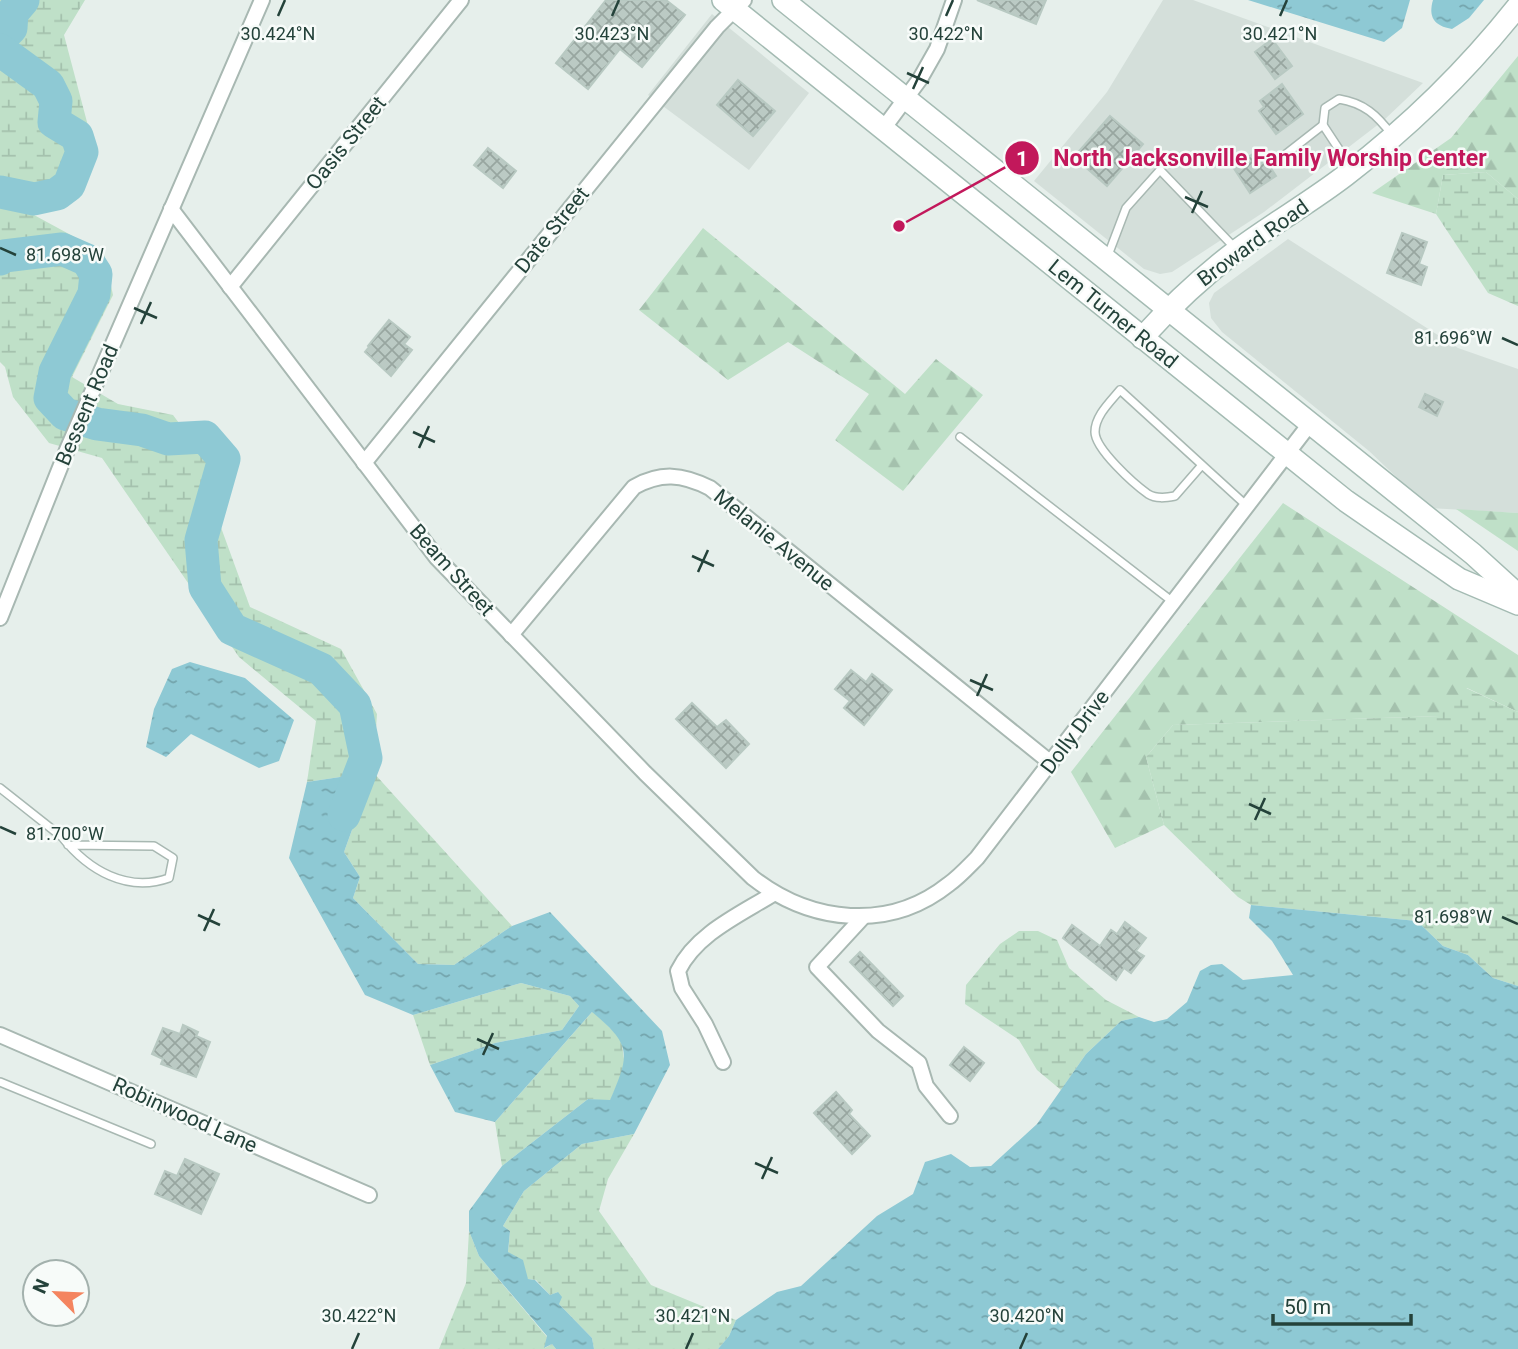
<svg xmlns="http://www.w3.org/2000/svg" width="1518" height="1349" viewBox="0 0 1518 1349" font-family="Roboto,sans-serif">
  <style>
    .built { fill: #d4dfda }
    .forest { fill: url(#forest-firs) }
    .wetland { fill: url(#wetland-marsh) }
    .water { fill: url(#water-ripples) }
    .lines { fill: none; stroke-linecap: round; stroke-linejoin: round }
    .river { stroke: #8ec9d4; stroke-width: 33 }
    .building { fill: url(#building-cross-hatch); stroke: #b8c9c2; stroke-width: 2 }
    .lane-casing { stroke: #a8b8b2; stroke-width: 10 }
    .street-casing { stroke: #a8b8b2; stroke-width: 18 }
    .secondary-casing { stroke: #a4bbb3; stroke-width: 24 }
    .lane { stroke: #fff; stroke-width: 7 }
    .street { stroke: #fff; stroke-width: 14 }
    .secondary { stroke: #fff; stroke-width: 21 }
    .ticks { fill: none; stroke: #24423a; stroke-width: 2.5 }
    .labels { text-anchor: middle; stroke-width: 5; stroke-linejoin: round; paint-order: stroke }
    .street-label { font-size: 21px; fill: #24423a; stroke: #f7fbf9 }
    .ticks-label { font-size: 18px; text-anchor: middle; fill: #24423a; stroke: #f7fbf9; stroke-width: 5; stroke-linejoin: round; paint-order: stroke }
    .leader { fill: none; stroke: #c2185b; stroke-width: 2.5 }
    .callout-dot { fill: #c2185b; stroke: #f7fbf9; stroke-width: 2.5 }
    .mark-label { font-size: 21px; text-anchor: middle; font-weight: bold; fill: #fff }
    .callout-label { font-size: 23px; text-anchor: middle; font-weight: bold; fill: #c2185b; stroke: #f7fbf9; stroke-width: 5; stroke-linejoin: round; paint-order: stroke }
  </style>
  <defs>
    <pattern id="forest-firs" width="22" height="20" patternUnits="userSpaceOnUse" patternTransform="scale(1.75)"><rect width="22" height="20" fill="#bfe0c8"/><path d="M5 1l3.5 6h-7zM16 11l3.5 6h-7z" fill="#a4c1ad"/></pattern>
    <pattern id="wetland-marsh" width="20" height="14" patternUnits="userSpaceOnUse" patternTransform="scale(1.75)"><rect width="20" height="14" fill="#bfe0c8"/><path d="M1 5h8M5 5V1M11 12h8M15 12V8" fill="none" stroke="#a4c1ad"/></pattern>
    <pattern id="water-ripples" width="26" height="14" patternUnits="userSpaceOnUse" patternTransform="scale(1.75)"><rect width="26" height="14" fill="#8ec9d4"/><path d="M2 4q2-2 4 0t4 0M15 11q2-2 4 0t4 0" fill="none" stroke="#74a5ad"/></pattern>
    <pattern id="building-cross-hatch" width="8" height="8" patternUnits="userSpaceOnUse" patternTransform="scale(1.75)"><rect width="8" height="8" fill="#bbcac4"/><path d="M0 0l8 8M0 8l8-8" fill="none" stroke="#98a6a0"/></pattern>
  </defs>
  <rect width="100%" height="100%" fill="#e6efeb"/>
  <!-- built -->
  <g class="built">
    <polygon points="1163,0 1193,0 1423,83 1384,120 1264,212 1172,272 1160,274 1144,269 1034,181 1107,92"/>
    <polygon points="712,14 809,93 749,170 648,95"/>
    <polygon points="1288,239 1458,348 1518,369 1518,513 1429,508 1369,451 1222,332 1211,318 1209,303 1214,293"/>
  </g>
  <!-- forest -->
  <g class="forest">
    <polygon points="1518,56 1518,199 1486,172 1443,175 1436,214 1372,193 1451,138"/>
    <polygon points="703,228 905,394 936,359 983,395 903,491 835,440 869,394 788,342 728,380 639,310"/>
    <polygon points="1283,503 1518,655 1518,712 1467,688 1440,716 1173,725 1146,757 1164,825 1115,848 1071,772"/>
    <polygon points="1456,509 1518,513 1518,551"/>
  </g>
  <!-- wetland -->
  <g class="wetland">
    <polygon points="0,0 85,0 64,35 92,141 79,190 34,215 104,253 113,295 72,377 118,404 173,415 182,427 225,436 236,462 219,522 250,607 341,649 377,714 373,772 512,926 454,965 418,964 353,898 360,877 344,852 373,772 307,782 316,721 239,657 102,458 49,443 13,397 5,367 0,362"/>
    <polygon points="1486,172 1518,199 1518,306 1488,293 1436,214 1443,175"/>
    <polygon points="1466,688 1518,712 1518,986 1493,978 1468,955 1443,946 1417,921 1251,905 1238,897 1164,825 1146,757 1173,725 1439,716"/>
    <polygon points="1019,931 1038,931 1057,940 1069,968 1106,1000 1139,1017 1121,1021 1086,1054 1061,1090 1037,1070 1019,1040 965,1004 966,985 1000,944"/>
    <polygon points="521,983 570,996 579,1006 562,1030 495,1043 430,1065 413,1015"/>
    <polygon points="593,1011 621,1039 625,1066 610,1101 588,1099 502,1166 495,1122"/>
    <polygon points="634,1134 608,1179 599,1211 651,1285 736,1320 729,1336 718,1349 594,1349 592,1338 558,1303 558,1292 550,1295 536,1280 528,1279 508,1252 510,1231 503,1226 524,1191 582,1144"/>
    <polygon points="469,1231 479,1256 547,1337 545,1348 552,1344 556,1349 439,1349 466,1283"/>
  </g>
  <!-- water -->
  <g class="water">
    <polygon points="1248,0 1410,0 1402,28 1384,42"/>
    <path d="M1433 0H1484L1469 18 1452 29C1434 26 1428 17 1433 0Z"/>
    <polygon points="190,662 245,678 294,720 279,761 259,768 191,734 166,757 146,747 154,709 172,669"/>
    <path d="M373 772 344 852 360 877 353 898 418 964 454 965 512 926 550 912 662 1031 670 1065 634 1134 582 1144 524 1191 503 1226 510 1231 508 1252 523 1260 528 1279 535 1280 550 1295 558 1292 562 1297 559 1304 592 1338 594 1349H556L552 1344 544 1348 547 1336 479 1256 469 1231V1211L502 1166 588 1099 610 1100C630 1054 632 1045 592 1012L495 1122 455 1112 430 1065 495 1043 562 1030 579 1006 570 996 521 983 413 1015 365 995 289 858 307 782Z"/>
    <polygon points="1251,905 1417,921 1443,946 1468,955 1493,978 1518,986 1518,1349 718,1349 729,1336 736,1320 777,1292 801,1286 877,1216 913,1194 925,1162 951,1154 970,1167 991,1166 1037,1124 1086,1054 1121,1021 1139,1017 1154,1022 1167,1019 1187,1002 1200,971 1211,965 1222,964 1243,980 1293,975 1272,941 1249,918"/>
  </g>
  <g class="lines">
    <!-- river -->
    <g class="river">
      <polyline points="0,39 11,28 12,13 23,0"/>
      <polyline points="0,50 48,85 56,101 54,122 77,136 82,152 69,185 57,194 34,199 0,192"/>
      <polyline points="0,259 4,256 62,249 87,260 96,274 94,294 55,372 50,398 65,414 97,424 142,430 168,439 205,437 224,459 201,540 205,587 232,629 321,669 355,705 366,758 344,815"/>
    </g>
  </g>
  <!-- building -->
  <g class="building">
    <polygon points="606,0 666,0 685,15 642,67 620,49 588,89 556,63"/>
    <polygon points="977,0 1046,0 1036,24"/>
    <polygon points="1272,39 1292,66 1275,79 1255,52"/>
    <polygon points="738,80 775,111 753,136 717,105"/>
    <polygon points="1282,84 1303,114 1276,134 1259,111 1264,107 1260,101"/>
    <polygon points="1110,116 1143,144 1107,186 1074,157"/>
    <polygon points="488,148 516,171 503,188 474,165"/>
    <polygon points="1259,150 1276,176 1250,193 1233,167"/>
    <polygon points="1402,233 1427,242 1419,264 1427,267 1421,285 1387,273"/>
    <polygon points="389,320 410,337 404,344 412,350 391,376 365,352 369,347 368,346"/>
    <polygon points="1425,394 1443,402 1437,416 1419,407"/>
    <polygon points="851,670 866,682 872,674 892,690 864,725 844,708 850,701 835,689"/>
    <polygon points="692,703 717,727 726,720 749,744 726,768 676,719"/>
    <polygon points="1125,922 1146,938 1136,951 1144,956 1131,973 1124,968 1116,980 1063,938 1072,925 1100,946 1111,930 1117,934"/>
    <polygon points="860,952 903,996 893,1006 850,962"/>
    <polygon points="183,1025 198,1032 196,1036 210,1042 196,1077 161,1064 163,1059 152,1054 163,1028 180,1034"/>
    <polygon points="964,1047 984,1063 970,1081 950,1065"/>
    <polygon points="836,1092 852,1110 849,1114 870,1136 852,1154 814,1113"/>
    <polygon points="185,1159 219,1174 201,1214 155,1194 165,1171 177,1176"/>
  </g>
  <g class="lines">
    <!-- lane casing -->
    <g class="lane-casing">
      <g id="lane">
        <path d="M1323 125 1325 108 1339 99C1364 103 1377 115 1392 135"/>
        <polyline points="1277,161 1323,125 1350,166"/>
        <polyline points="1107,258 1126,208 1160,170 1234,247"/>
        <polyline points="960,437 1173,602"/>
        <path d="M1202 465 1175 496C1165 498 1156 499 1148 494 1134 484 1095 449 1095 432 1095 416 1110 402 1120 390L1247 506"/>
        <path d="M0 788 62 837C88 870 127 893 169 878L173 858 154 846 68 845"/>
        <polyline points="0,1082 151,1144"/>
      </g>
    </g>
    <!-- street casing -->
    <g class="street-casing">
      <g id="street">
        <polyline points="883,129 920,79 937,49 954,0"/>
        <path d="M171 209 437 558 645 773 753 878C811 923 889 932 949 884 959 877 968 867 977 858L1309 425"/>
        <polyline points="230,287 461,0"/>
        <polyline points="364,463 717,27 744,0"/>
        <polyline points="0,618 67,450 262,0"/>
        <path d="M511 635 634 487C661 472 682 474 710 488L1051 763"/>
        <polyline points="864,916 817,967 878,1031 919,1063 926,1086 950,1116"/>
        <polyline points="0,1035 369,1195"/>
        <path d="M723 1062 705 1024 682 988 678 971C696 934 739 915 773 894"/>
      </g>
    </g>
    <!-- secondary casing -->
    <g class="secondary-casing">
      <g id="secondary">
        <polyline points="723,0 1346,501 1459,579 1518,604"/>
        <polyline points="783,0 1473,554 1518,595"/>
        <path d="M1142 338C1171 306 1202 277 1236 251 1272 224 1311 202 1346 175 1410 126 1468 69 1518 6"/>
      </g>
    </g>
    <!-- lane -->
    <use href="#lane" class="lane"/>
    <!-- street -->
    <use href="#street" class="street"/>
    <!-- secondary -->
    <use href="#secondary" class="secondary"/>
  </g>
  <!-- ticks -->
  <path class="ticks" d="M278 16 285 0M612 16 619 0M946 16 953 0M1280 16 1287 0M907 73 929 83M913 89 923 67M1185 197 1208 207M1192 213 1202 191M0 248 16 255M134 308 157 318M141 324 151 302M1502 338 1518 345M413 432 435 442M419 448 429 426M692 556 714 566M698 572 708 550M970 680 993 690M977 696 987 674M1249 804 1271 814M1255 820 1265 798M0 827 16 834M198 915 220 925M1502 917 1518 924M204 931 214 909M477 1039 499 1049M483 1055 493 1033M755 1163 778 1173M762 1179 772 1157M352 1349 359 1333M686 1349 693 1333M1020 1349 1027 1333"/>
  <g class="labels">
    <!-- street labels -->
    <g class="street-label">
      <text transform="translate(346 143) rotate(-51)" y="7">Oasis Street</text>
      <text transform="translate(552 230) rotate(-51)" y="7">Date Street</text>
      <text transform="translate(1253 243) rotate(-36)" y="7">Broward Road</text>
      <text transform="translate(1113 314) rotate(39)" y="7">Lem Turner Road</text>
      <text transform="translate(87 405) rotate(-67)" y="7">Bessent Road</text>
      <text transform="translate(774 540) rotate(39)" y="7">Melanie Avenue</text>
      <text transform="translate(452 570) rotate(48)" y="7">Beam Street</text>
      <text transform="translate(1075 732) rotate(-53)" y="7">Dolly Drive</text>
      <text transform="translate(185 1115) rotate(24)" y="7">Robinwood Lane</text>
    </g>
  </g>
  <g class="ticks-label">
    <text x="612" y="40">30.423°N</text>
    <text x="946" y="40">30.422°N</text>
    <text x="1280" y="40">30.421°N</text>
    <text x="278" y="40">30.424°N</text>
    <text x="65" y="261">81.698°W</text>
    <text x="1453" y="344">81.696°W</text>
    <text x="65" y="840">81.700°W</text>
    <text x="1453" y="923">81.698°W</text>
    <text x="359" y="1322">30.422°N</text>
    <text x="693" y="1322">30.421°N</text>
    <text x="1027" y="1322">30.420°N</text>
  </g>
  <!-- callouts -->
  <path class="leader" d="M899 226L1022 158"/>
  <g class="callout-dot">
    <circle cx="899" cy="226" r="7"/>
    <circle cx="1022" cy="158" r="18"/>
  </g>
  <g class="mark-label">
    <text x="1022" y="166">1</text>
  </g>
  <g class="callout-label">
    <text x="1270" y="166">North Jacksonville Family Worship Center</text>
  </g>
  <!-- north arrow -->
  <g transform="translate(56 1293) rotate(294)"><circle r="33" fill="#f7fbf9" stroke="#a3b1ad" stroke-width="2"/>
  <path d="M0-5L12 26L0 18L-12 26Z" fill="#f4845f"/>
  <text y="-10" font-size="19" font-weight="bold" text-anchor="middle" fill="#24423a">N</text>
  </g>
  <!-- scale -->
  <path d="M1273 1314v10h138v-10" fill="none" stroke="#24423a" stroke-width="3.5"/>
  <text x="1284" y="1314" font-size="21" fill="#24423a" stroke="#f7fbf9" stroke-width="5" paint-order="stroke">50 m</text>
</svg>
